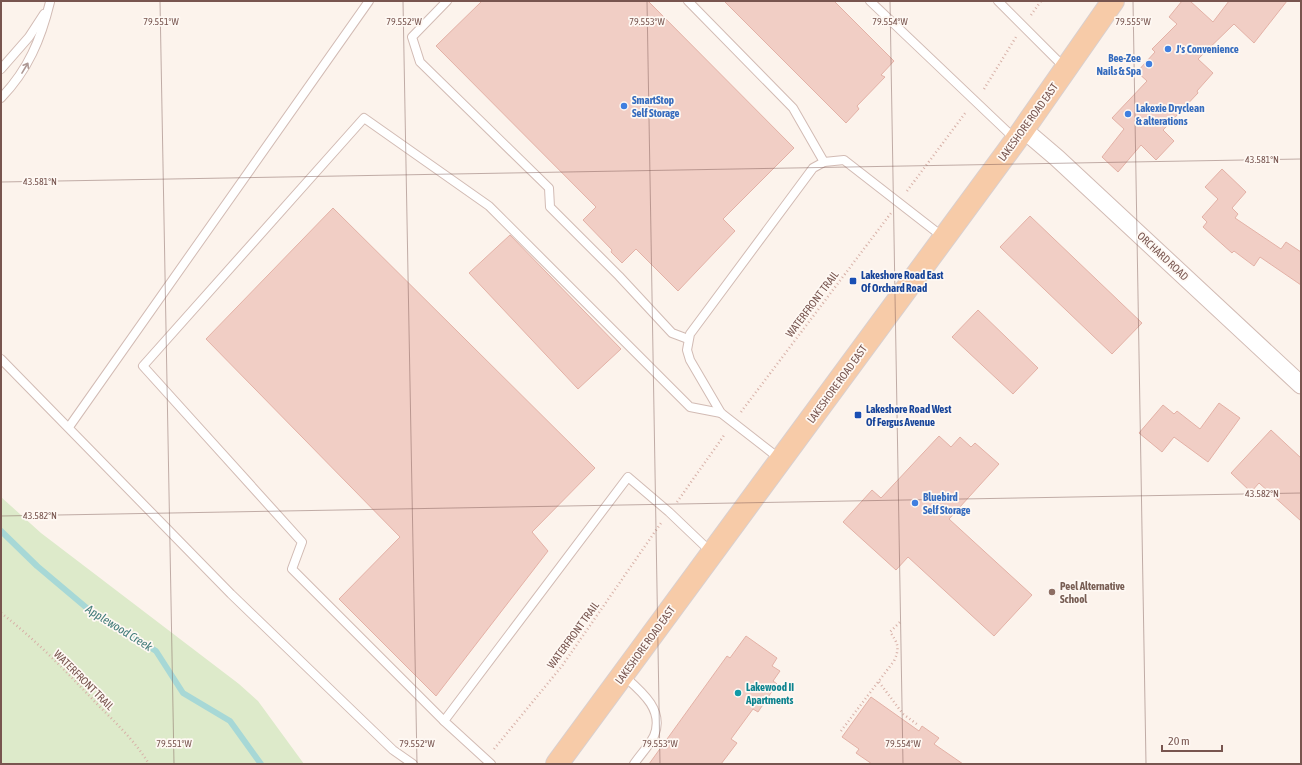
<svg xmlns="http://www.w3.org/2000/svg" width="1302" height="765" viewBox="0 0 1302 765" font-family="'Asap Condensed',sans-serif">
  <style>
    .green { fill: #ddeaca }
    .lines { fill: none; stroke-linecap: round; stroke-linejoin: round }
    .stream { stroke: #a7d8d6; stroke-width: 6 }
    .building { fill: #f1cec5; stroke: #e3b1a6 }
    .service-casing { stroke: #d2bbb4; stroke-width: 10 }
    .minor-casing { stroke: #d2bbb4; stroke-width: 19 }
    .primary-casing { stroke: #d9cfce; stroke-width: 24 }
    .path { stroke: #d7b0a7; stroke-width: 2.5; stroke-dasharray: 1 3; stroke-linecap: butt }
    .service { stroke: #fff; stroke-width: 8 }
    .minor { stroke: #fff; stroke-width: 17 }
    .primary { stroke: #f7cba8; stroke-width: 22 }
    .oneway { stroke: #ae9995 }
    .ticks { fill: none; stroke: #78554f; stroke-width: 1; stroke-opacity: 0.45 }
    .shop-dot { fill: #3f7fe0; stroke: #fef8f3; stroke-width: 1.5 }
    .transit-dot { fill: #1a4fb4; stroke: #fef8f3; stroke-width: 1.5 }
    .education-dot { fill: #8d6e63; stroke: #fef8f3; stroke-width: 1.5 }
    .culture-dot { fill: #0f9aa8; stroke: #fef8f3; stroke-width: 1.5 }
    .labels { text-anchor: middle; stroke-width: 3.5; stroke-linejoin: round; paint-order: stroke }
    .shop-label { font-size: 11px; font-weight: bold; fill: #366cbe; stroke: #fef8f3; text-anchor: start }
    .street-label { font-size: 11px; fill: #78554f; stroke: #fef8f3 }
    .transit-label { font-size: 11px; font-weight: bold; fill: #164399; stroke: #fef8f3; text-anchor: start }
    .education-label { font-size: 11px; font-weight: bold; fill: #785e54; stroke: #fef8f3; text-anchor: start }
    .culture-label { font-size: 11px; font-weight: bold; fill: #0d838f; stroke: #fef8f3; text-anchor: start }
    .water-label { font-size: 12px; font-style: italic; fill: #427c7a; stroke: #fef8f3 }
    .ticks-label { font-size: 10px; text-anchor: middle; fill: #78554f; stroke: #fef8f3; stroke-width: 3.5; stroke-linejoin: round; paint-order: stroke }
  </style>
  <rect width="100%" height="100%" fill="#fcf3ec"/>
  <!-- green -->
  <polygon class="green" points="1,497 41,533 239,684 258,701 304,764 1,764"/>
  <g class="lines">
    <!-- stream -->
    <polyline class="stream" points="1,531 37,566 88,609 156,651 183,693 230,721 261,764"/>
  </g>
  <!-- building -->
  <g class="building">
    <polygon points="482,1 648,1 794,148 723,219 735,231 678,291 636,249 622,263 611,252 612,250 583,220 596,207 436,46"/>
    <polygon points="724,1 834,1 894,61 881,75 885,77 857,106 859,109 846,123"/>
    <polygon points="1182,1 1190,1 1213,22 1229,1 1287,1 1254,43 1234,24 1198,59 1213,73 1197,91 1198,93 1163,130 1174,141 1156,160 1141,145 1118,172 1102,157 1124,129 1112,118 1147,81 1137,72 1155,52 1152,49 1177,24 1169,17"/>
    <polygon points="1222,169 1246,192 1232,208 1238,214 1235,218 1281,249 1286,242 1301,252 1301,285 1260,257 1254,266 1234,251 1232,253 1203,227 1207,222 1202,217 1218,199 1205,187"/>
    <polygon points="333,208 595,468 532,532 548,551 436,696 339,599 400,537 206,339"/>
    <polygon points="1030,216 1142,323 1112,354 1000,247"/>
    <polygon points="510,235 621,349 578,389 469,273"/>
    <polygon points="978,310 1038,368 1013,394 952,337"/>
    <polygon points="1219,403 1240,418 1208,462 1174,437 1162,452 1139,433 1163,405 1174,414 1177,411 1200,429"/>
    <polygon points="1271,430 1301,458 1301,521 1259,483 1251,492 1231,473"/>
    <polygon points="939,436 951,447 960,437 971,447 975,443 999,464 949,519 1032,595 994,636 908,557 896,570 843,522 872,490 881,498"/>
    <polygon points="746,636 777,658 772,666 780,671 773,681 777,684 758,712 753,709 731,739 737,743 721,764 649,764 727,656 730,658"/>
    <polygon points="871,697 919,731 922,726 939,738 934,744 963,764 872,764 856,753 859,749 842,737"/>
  </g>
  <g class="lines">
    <!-- service casing -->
    <g class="service-casing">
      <g id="service">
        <polyline points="447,1 412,37 420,62 549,188 550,207 619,276 672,333 688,339"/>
        <polyline points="688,1 793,108 824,162"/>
        <polyline points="870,1 1015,139"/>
        <polyline points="998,1 1065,68"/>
        <polyline points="1,69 29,37 44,14"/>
        <path d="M1 98C28 70 41 39 50 2"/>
        <polyline points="1,359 231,594 393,750 413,764"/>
        <polyline points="69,427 369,1"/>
        <polyline points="780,459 721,413 690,360 687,350 690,334 813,168 824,162 844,160 943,237"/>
        <path d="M624 676C641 691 665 710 654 736 649 746 640 755 634 764"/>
        <polyline points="444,721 292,569 302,542 143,366 364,118 489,206 690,407 721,413"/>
        <polyline points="491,764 444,721 628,477 669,512 712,553"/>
      </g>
    </g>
    <!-- minor casing -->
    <g class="minor-casing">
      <polyline id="minor" points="1023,129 1057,158 1301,385"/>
    </g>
    <!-- primary casing -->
    <g class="primary-casing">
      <polyline id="primary" points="557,764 1016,140 1113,1"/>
    </g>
    <!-- path -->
    <g class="path">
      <polyline points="1031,15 1041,1"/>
      <polyline points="984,89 1016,37"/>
      <polyline points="907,191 966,112"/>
      <polyline points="741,412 891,213"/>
      <polyline points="677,502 725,434"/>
      <path d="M1 613C36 640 67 672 97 704 116 723 135 741 149 764"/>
      <polyline points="879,682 903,714 918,725"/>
      <path d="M841 731 894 661C900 648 898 643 890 632L900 622"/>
      <polyline points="494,749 562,666 661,523"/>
    </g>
    <!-- service -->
    <use href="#service" class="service"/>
    <!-- minor -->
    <use href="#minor" class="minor"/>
    <!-- primary -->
    <use href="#primary" class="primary"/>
  </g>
  <!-- one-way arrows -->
  <defs><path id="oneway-shaft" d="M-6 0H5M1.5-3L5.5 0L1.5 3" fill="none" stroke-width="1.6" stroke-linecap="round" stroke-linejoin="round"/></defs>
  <use class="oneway" href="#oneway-shaft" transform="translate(25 68) rotate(-59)"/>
  <!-- ticks -->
  <path class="ticks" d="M160 1 174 764M403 1 417 764M647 1 660 764M890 1 903 764M1133 1 1146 764M1 182 1301 159M1 516 1301 493"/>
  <!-- markers -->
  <g class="shop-dot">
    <circle cx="1168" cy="49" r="4"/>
    <circle cx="1149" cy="64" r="4"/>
    <circle cx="624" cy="106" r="4"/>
    <circle cx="1128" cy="114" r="4"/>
    <circle cx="915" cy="503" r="4"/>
  </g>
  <g class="transit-dot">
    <rect x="849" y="277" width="8" height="8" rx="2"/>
    <rect x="854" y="411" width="8" height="8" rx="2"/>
  </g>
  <circle class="education-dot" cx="1052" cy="592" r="4"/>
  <circle class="culture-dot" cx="738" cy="693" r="4"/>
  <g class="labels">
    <!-- shop labels -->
    <g class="shop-label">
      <text x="1176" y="53">J's Convenience</text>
      <text x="1141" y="62" text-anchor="end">Bee-Zee<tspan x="1141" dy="13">Nails &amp; Spa</tspan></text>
      <text x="632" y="104">SmartStop<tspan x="632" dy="13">Self Storage</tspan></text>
      <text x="1136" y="112">Lakexie Dryclean<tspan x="1136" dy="13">&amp; alterations</tspan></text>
      <text x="923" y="501">Bluebird<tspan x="923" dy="13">Self Storage</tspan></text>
    </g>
    <!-- street labels -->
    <g class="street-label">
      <text transform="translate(1028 122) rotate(-54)" y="4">LAKESHORE ROAD EAST</text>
      <text transform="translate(1163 256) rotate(43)" y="4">ORCHARD ROAD</text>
      <text transform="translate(812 304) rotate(-53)" y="4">WATERFRONT TRAIL</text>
      <text transform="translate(837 384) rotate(-54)" y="4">LAKESHORE ROAD EAST</text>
      <text transform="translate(573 635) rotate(-54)" y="4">WATERFRONT TRAIL</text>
      <text transform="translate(645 645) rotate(-54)" y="4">LAKESHORE ROAD EAST</text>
      <text transform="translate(84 680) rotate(45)" y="4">WATERFRONT TRAIL</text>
    </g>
    <!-- transit labels -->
    <g class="transit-label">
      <text x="861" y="279">Lakeshore Road East<tspan x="861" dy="13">Of Orchard Road</tspan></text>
      <text x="866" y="413">Lakeshore Road West<tspan x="866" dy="13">Of Fergus Avenue</tspan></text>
    </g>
    <!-- education labels -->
    <g class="education-label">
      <text x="1060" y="590">Peel Alternative<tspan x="1060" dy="13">School</tspan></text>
    </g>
    <!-- culture labels -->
    <g class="culture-label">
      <text x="746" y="691">Lakewood II<tspan x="746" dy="13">Apartments</tspan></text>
    </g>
    <!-- water labels -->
    <g class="water-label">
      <text transform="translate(119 628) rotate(32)" y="4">Applewood Creek</text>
    </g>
  </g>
  <g class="ticks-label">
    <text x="161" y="25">79.551°W</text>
    <text x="404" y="25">79.552°W</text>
    <text x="647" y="25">79.553°W</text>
    <text x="890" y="25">79.554°W</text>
    <text x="1133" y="25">79.555°W</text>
    <text x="1262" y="163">43.581°N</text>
    <text x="40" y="185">43.581°N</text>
    <text x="1262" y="497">43.582°N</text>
    <text x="40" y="519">43.582°N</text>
    <text x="174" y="747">79.551°W</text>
    <text x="417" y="747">79.552°W</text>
    <text x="660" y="747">79.553°W</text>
    <text x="903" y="747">79.554°W</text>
  </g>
  <!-- border -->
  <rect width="1302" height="765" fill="none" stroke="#78554f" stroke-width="4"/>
  <!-- scale -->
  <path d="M1162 745v6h60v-6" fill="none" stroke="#78554f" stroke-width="2"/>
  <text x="1168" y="745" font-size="12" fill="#78554f" stroke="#fef8f3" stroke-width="3" paint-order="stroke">20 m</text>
</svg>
